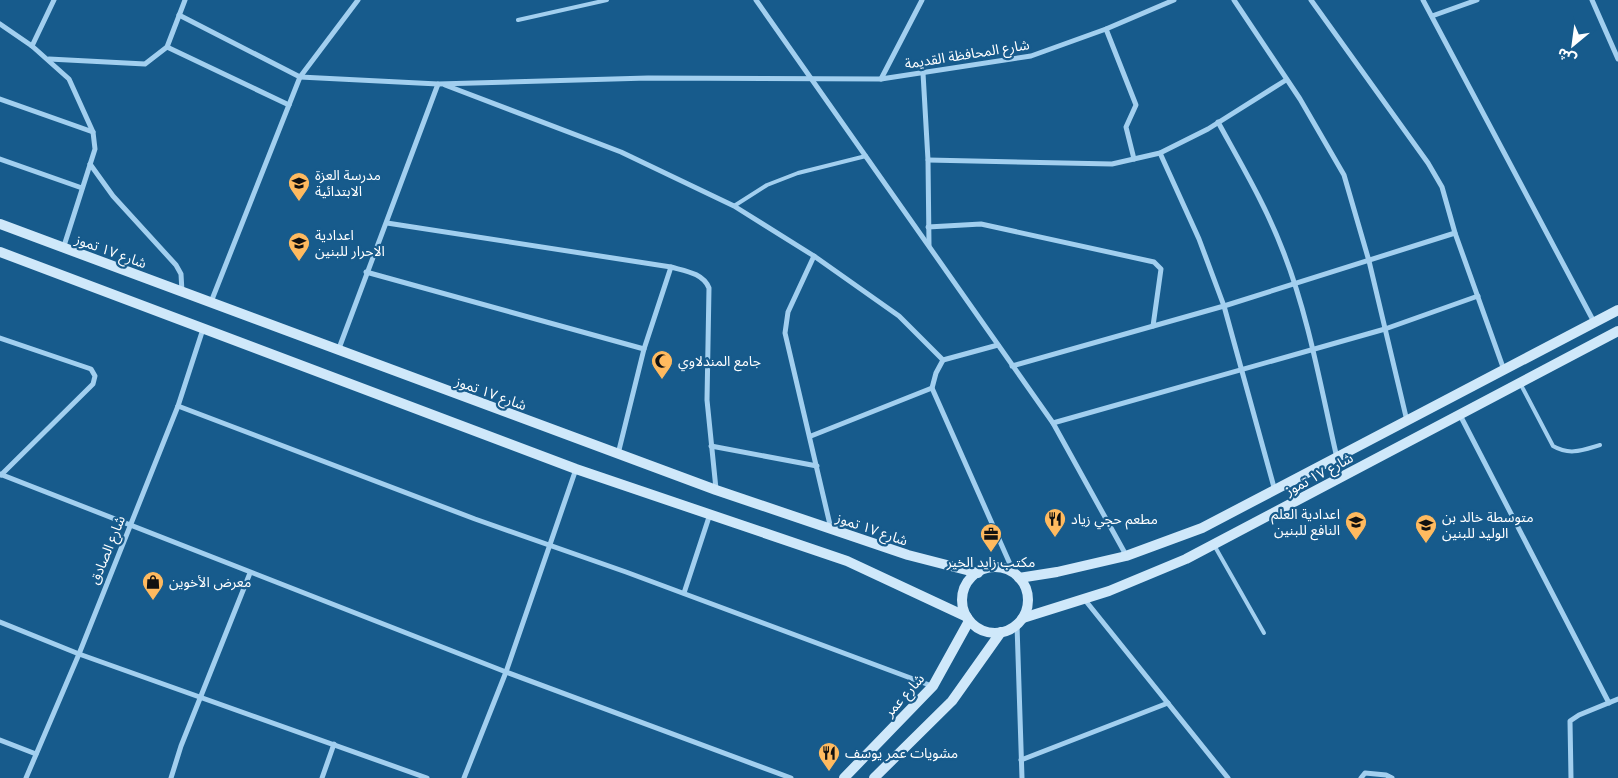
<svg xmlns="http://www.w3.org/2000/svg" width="1618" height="778" viewBox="0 0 1618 778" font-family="Mulish,'Noto Sans Arabic',sans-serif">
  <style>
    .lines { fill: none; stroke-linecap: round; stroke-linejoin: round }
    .service { stroke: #a2cfef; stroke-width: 4 }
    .minor { stroke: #a2cfef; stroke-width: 5 }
    .secondary { stroke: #cfe8fa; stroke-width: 10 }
    .labels { text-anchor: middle; stroke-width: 4.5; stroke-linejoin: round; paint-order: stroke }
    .street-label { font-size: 14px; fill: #fff; stroke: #175b8c }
    .poi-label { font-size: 14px; fill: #fff; stroke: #175b8c; text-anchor: start }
  </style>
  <rect width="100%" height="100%" fill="#175b8c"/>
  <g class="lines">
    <!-- service -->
    <g class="service">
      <polyline points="518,20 607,0"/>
      <polyline points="734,206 767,185 798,173 866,156"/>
      <path d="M1520 383 1553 446C1570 456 1583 450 1600 445"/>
      <polyline points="1214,545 1264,633"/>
    </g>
    <!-- minor -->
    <g class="minor">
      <polyline points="756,0 1053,423 1126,555"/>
      <polyline points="1234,0 1300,99 1344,175 1369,261 1407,421"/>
      <polyline points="1311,0 1428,163 1442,187 1455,233 1504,370"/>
      <polyline points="1423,0 1594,322"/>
      <polyline points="1592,0 1618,59"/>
      <polyline points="179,15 300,77 438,84 648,78 881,79 1031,56 1106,29 1174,0"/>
      <polyline points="1432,16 1477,0"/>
      <polyline points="0,24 32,46 69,79 93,132 95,149 63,249"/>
      <polyline points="1106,29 1136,105 1126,127 1134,159"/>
      <polyline points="32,46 54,0"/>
      <polyline points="167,47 289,105"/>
      <polyline points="49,59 145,64 167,47 185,0"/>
      <polyline points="923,73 928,160 929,245"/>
      <polyline points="881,79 922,0"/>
      <polyline points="445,85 621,152 734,206 814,256 899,316 943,360 936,373 932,388 1014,573"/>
      <polyline points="0,99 93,132"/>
      <path d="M1218 122C1241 164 1266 206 1283 251 1309 317 1321 389 1337 458"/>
      <polyline points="1160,153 1199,239 1224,306 1275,491"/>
      <polyline points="0,159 82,188"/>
      <polyline points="928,160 1112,164 1160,153 1208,129 1286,80"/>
      <polyline points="90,164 113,196 176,265 181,274 182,292"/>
      <path d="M387 223 671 267C685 271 703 273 709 288L707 400 716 489"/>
      <polyline points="928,227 981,224 1154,262 1161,269 1153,326"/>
      <polyline points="814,256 788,312 785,333 831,529"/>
      <polyline points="366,272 644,349"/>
      <polyline points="211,302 300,77 358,0"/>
      <polyline points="0,338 91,369 95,376 93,384 1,475"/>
      <polyline points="338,351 438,84"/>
      <polyline points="943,360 998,345"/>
      <polyline points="1012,366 1224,306 1455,233"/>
      <polyline points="178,406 475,519 626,572 932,686"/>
      <polyline points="1460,415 1609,703"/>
      <polyline points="1053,423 1385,329 1478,296"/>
      <polyline points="811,436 932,388"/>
      <polyline points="711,446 817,466"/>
      <polyline points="618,454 644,349 671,267"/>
      <polyline points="0,474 506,672 791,778"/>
      <polyline points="684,593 710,514"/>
      <polyline points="1085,600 1228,778"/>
      <polyline points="0,622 79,654 427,778"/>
      <polyline points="1017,625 1022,778"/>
      <polyline points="0,740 36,754"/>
      <polyline points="1021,760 1168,703"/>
      <polyline points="26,778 79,654 178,406 203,329"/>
      <polyline points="171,778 181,746 250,573"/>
      <polyline points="322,778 334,744"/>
      <polyline points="464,778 506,672 576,469"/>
      <polyline points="1361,778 1365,773 1386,775 1392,778"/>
      <polyline points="1571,778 1570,721 1579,715 1618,699"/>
    </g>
    <!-- secondary -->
    <g class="secondary">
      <polyline points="0,224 716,490 908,555 978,573"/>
      <polyline points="0,252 576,469 847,561 967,617"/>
      <circle cx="995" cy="600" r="33"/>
      <polyline points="1019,578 1057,572 1126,556 1202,528 1618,310"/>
      <polyline points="1023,618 1109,591 1186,559 1618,331"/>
      <polyline points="844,778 933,686 969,621"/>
      <polyline points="874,778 952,701 1001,632"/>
    </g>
  </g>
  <!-- icons -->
  <defs>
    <g id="school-pin" transform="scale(1.125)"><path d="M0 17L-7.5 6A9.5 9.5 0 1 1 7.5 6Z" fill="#ffba5f" stroke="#175b8c"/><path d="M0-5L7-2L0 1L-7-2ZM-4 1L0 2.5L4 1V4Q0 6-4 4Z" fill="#111"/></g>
    <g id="mosque-pin" transform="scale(1.125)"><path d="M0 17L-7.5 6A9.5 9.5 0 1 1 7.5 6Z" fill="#ffba5f" stroke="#175b8c"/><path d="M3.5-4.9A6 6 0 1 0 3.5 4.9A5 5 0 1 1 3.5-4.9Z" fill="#111"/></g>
    <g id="restaurant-pin" transform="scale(1.125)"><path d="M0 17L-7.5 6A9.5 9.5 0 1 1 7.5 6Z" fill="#ffba5f" stroke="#175b8c"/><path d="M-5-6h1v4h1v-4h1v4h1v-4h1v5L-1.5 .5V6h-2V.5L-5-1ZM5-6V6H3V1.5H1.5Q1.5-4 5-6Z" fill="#111"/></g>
    <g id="office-pin" transform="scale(1.125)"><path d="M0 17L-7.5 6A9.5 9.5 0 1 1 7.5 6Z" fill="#ffba5f" stroke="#175b8c"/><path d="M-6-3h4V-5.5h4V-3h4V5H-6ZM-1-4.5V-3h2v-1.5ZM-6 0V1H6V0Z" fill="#111"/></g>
    <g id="shop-pin" transform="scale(1.125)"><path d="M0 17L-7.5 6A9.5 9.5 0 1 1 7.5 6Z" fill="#ffba5f" stroke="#175b8c"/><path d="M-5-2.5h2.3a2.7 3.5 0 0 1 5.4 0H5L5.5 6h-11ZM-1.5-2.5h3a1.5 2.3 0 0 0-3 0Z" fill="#111"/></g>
  </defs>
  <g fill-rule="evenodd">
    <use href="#school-pin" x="299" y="183"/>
    <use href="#school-pin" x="299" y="243"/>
    <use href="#mosque-pin" x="662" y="361"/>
    <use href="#restaurant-pin" x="1055" y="519"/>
    <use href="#school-pin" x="1356" y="522"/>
    <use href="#school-pin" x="1426" y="525"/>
    <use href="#office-pin" x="991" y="534"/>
    <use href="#shop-pin" x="153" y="582"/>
    <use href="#restaurant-pin" x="829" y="753"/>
  </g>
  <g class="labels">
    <!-- street labels -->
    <g class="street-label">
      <text transform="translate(967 54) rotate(-9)" y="5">شارع المحافظة القديمة</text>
      <text transform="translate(111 251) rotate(20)" y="5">شارع ١٧ تموز</text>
      <text transform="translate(491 393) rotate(20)" y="5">شارع ١٧ تموز</text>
      <text transform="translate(1319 474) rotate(-28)" y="5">شارع ١٧ تموز</text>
      <text transform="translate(872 529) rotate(19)" y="5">شارع ١٧ تموز</text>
      <text transform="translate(107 550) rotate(-68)" y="5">شارع الصادق</text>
      <text transform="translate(904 695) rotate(-48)" y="5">شارع عمر</text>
    </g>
    <!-- poi labels -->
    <g class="poi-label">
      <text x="315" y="180">مدرسة العزة<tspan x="315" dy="16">الابتدائية</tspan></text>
      <text x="315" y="240">اعدادية<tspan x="315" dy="16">الاحرار للبنين</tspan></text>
      <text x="678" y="366">جامع المندلاوي</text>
      <text x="1340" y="519" text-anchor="end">اعدادية العلم<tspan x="1340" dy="16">النافع للبنين</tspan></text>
      <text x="1442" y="522">متوسطة خالد بن<tspan x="1442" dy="16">الوليد للبنين</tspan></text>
      <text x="1071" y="524">مطعم حجي زياد</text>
      <text x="991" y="567" text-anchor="middle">مكتب زايد الخير</text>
      <text x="169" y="587">معرض الأخوين</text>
      <text x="845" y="758">مشويات عمر يوسف</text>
    </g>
  </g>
  <!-- north arrow -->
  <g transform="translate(1573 45) rotate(209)" stroke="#175b8c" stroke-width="4" paint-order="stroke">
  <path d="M0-4L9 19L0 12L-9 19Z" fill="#ffffff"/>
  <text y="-8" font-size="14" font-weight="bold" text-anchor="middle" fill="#ffffff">ش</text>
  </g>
</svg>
